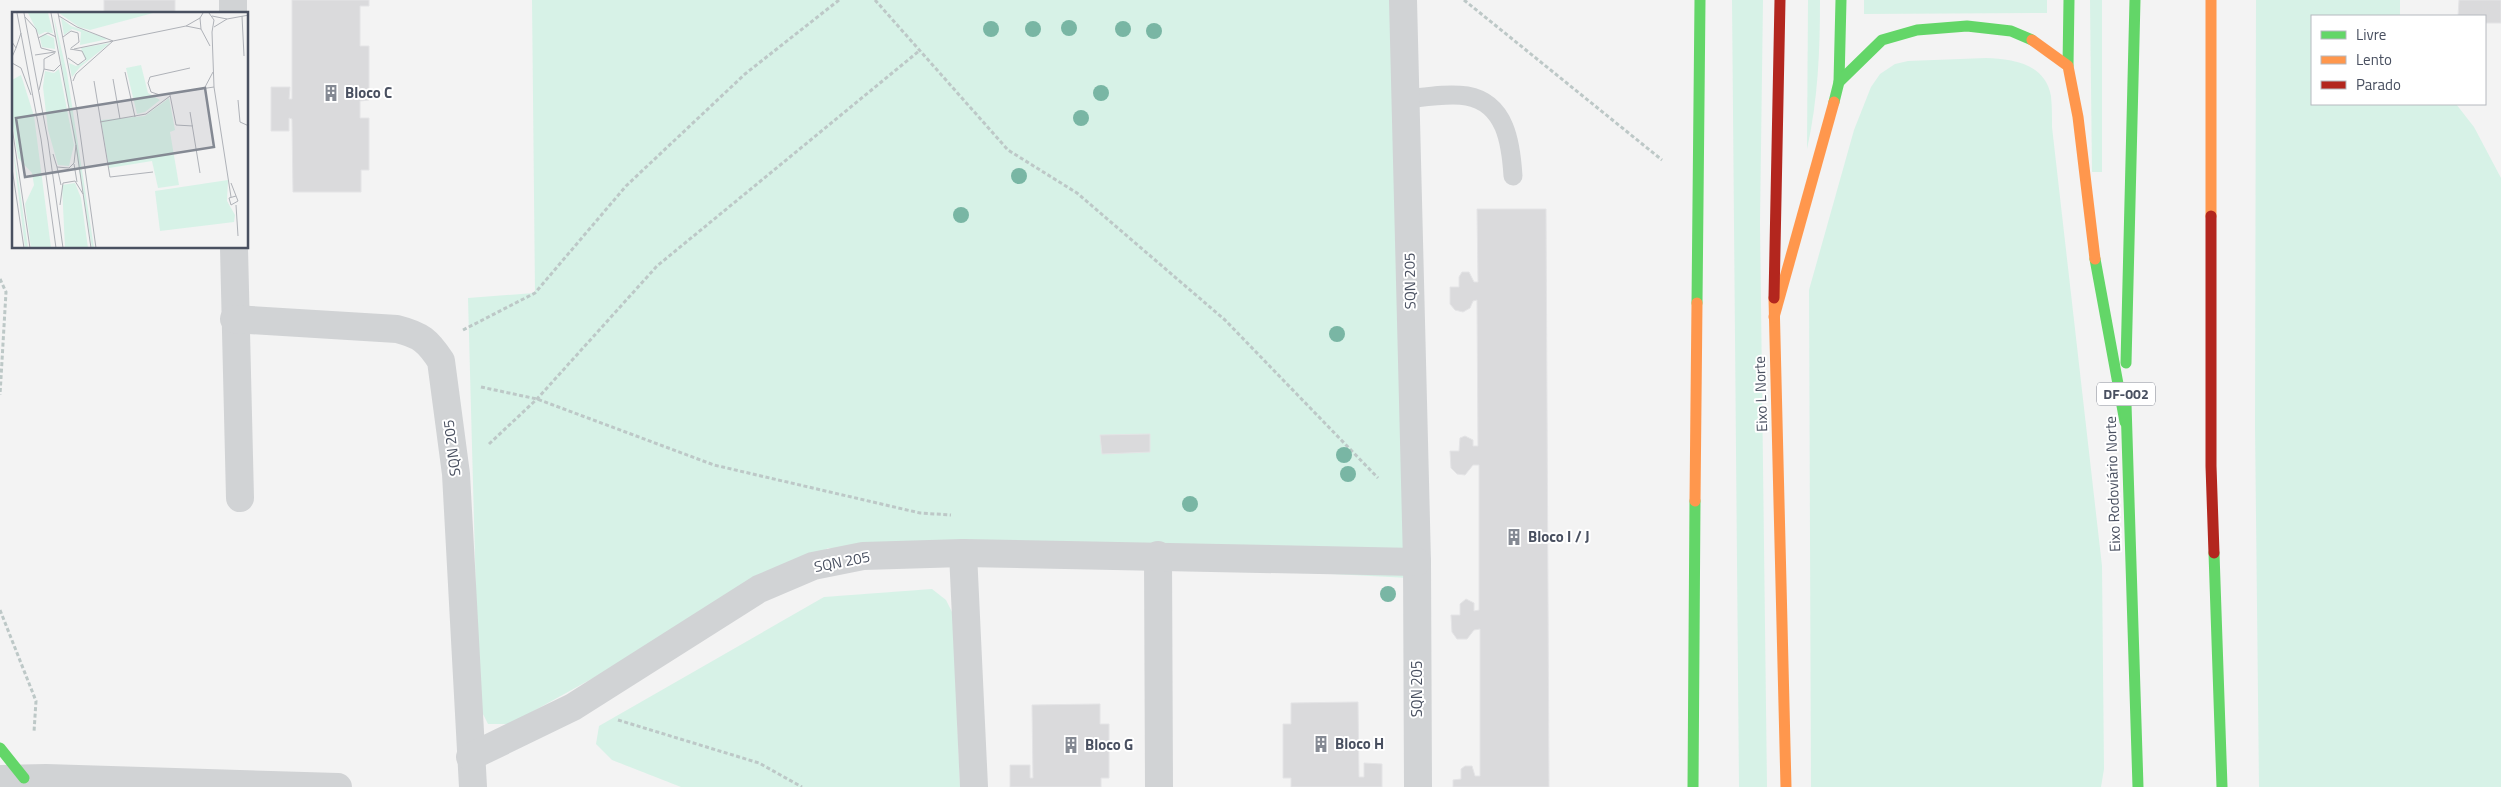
<svg xmlns="http://www.w3.org/2000/svg" width="2501" height="787" viewBox="0 0 2501 787" font-family="'Titillium Web',sans-serif">
  <style>
    .green { fill: #d7f2e7 }
    .building { fill: #dadadc; stroke: #e4e4e6 }
    .lines { fill: none; stroke-linecap: round; stroke-linejoin: round }
    .path { stroke: #bdc8c7; stroke-width: 3; stroke-dasharray: 4 2.5; stroke-linecap: butt }
    .lane { stroke: #d1d3d5; stroke-width: 19 }
    .street { stroke: #d1d3d5; stroke-width: 28 }
    .fast { stroke: #63d668; stroke-width: 11 }
    .slow { stroke: #ff974d; stroke-width: 11 }
    .jam { stroke: #b3261e; stroke-width: 11 }
    .tree { fill: #79b6a4 }
    .labels { text-anchor: middle; stroke-width: 4; stroke-linejoin: round; paint-order: stroke }
    .shield { fill: #fff; stroke: #808490; stroke-width: 1 }
    .shield-label { font-size: 14px; font-weight: bold; fill: #495060 }
    .poi-label { font-size: 15px; font-weight: bold; fill: #495060; stroke: #fff; text-anchor: start }
    .street-label { font-size: 15px; fill: #495060; stroke: #fff }
    .inset-road { fill: none; stroke: #afb2b8; stroke-width: 1 }
    .view { fill: #848993; fill-opacity: 0.15; stroke: #848993; stroke-width: 2.5 }
    .inset-edge { fill: none; stroke: #495060; stroke-width: 2.5 }
  </style>
  <rect width="100%" height="100%" fill="#f3f3f3"/>
  <!-- green -->
  <g class="green">
    <polygon points="532,0 1400,0 1409,578 828,548 510,724 488,724 479,706 468,298 535,293"/>
    <polygon points="1732,0 1763,0 1760,223 1767,787 1739,787"/>
    <path d="M1808 0H1820C1820 50 1818 100 1807 149Z"/>
    <polygon points="1864,0 2047,0 2047,13 1864,14"/>
    <polygon points="2090,0 2102,0 2102,172 2092,172"/>
    <polygon points="2256,0 2400,0 2400,16 2312,16 2312,104 2456,104 2474,127 2501,178 2501,787 2259,787 2255,427"/>
    <path d="M1986 58C2012 59 2045 63 2051 96 2052 106 2052 117 2052 127L2102 566 2104 769 2101 787H1811L1809 290 1854 130 1871 87 1880 74 1895 64 1908 61Z"/>
    <polygon points="932,589 946,600 953,614 960,787 681,787 612,760 596,744 599,726 824,597"/>
  </g>
  <!-- building -->
  <g class="building">
    <rect x="104" y="0" width="71" height="14"/>
    <polygon points="292,0 369,0 369,6 360,6 360,46 369,46 369,100 360,101 360,118 369,118 369,170 361,170 361,192 293,192 292,119 289,118 289,131 271,131 271,87 290,87 289,99 292,99"/>
    <polygon points="2459,0 2501,0 2501,23 2485,23 2485,16 2458,16"/>
    <polygon points="1477,209 1546,209 1549,787 1453,787 1453,780 1461,779 1461,769 1465,766 1472,766 1475,776 1480,776 1480,629 1474,630 1467,639 1457,639 1452,632 1451,615 1460,615 1460,604 1466,599 1474,603 1474,611 1479,610 1479,465 1473,465 1465,475 1457,474 1451,468 1450,451 1459,451 1460,438 1465,436 1473,440 1473,446 1478,446 1477,300 1473,301 1470,308 1463,312 1455,310 1450,304 1450,287 1459,287 1459,277 1462,272 1469,272 1474,282 1478,282"/>
    <polygon points="1150,434 1150,452 1102,454 1100,435"/>
    <polygon points="1358,702 1359,777 1364,777 1364,763 1382,764 1382,787 1291,787 1291,778 1283,778 1283,724 1291,724 1291,703"/>
    <polygon points="1100,704 1100,724 1109,724 1109,778 1101,778 1101,787 1010,787 1010,765 1030,765 1030,778 1033,778 1032,705"/>
  </g>
  <g class="lines">
    <!-- path -->
    <g class="path">
      <polyline points="875,0 1008,150 1077,193 1225,320 1378,478"/>
      <polyline points="1464,0 1662,160"/>
      <polyline points="0,279 6,292 0,395"/>
      <polyline points="463,330 535,293 626,186 745,74 839,0"/>
      <polyline points="481,387 537,399 714,465 920,513 951,515"/>
      <polyline points="489,444 537,399 657,266 919,51"/>
      <polyline points="0,610 36,701 34,732"/>
      <polyline points="618,720 759,763 802,787"/>
    </g>
    <!-- lane -->
    <path class="lane" d="M1406 99C1425 97 1448 93 1467 96 1506 103 1511 144 1513 176"/>
    <!-- street -->
    <g class="street">
      <polyline points="233,0 233,14"/>
      <polyline points="1403,0 1417,562 1418,787"/>
      <polyline points="234,248 240,498"/>
      <path d="M234 319 397 329C421 335 428 341 441 361L456 474 473 787"/>
      <polyline points="963,553 974,787"/>
      <polyline points="1158,555 1159,787"/>
      <polyline points="470,757 573,707 759,589 813,566 863,556 963,553 1417,562"/>
      <polyline points="0,779 46,778 338,787"/>
    </g>
    <!-- fast -->
    <g class="fast">
      <polyline points="2068,66 2069,0"/>
      <polyline points="1839,82 1841,0"/>
      <polyline points="1834,102 1839,82 1882,40 1917,30 1967,26 2011,31 2032,40"/>
      <polyline points="2095,259 2125,422"/>
      <polyline points="1697,303 1700,0"/>
      <polyline points="2126,363 2135,0"/>
      <polyline points="2126,404 2138,787"/>
      <polyline points="2214,553 2222,787"/>
      <polyline points="0,748 24,778"/>
      <polyline points="1693,787 1695,501"/>
    </g>
    <!-- slow -->
    <g class="slow">
      <polyline points="2211,0 2211,216"/>
      <polyline points="2032,40 2068,66 2078,117 2095,259"/>
      <polyline points="1774,298 1786,787"/>
      <polyline points="1774,317 1834,102"/>
      <polyline points="1695,501 1697,303"/>
    </g>
    <!-- jam -->
    <g class="jam">
      <polyline points="2211,216 2211,466 2214,553"/>
      <polyline points="1774,298 1780,0"/>
    </g>
  </g>
  <!-- trees -->
  <g class="tree">
    <circle cx="1069" cy="28" r="8"/>
    <circle cx="991" cy="29" r="8"/>
    <circle cx="1033" cy="29" r="8"/>
    <circle cx="1123" cy="29" r="8"/>
    <circle cx="1154" cy="31" r="8"/>
    <circle cx="1101" cy="93" r="8"/>
    <circle cx="1081" cy="118" r="8"/>
    <circle cx="1019" cy="176" r="8"/>
    <circle cx="961" cy="215" r="8"/>
    <circle cx="1337" cy="334" r="8"/>
    <circle cx="1344" cy="455" r="8"/>
    <circle cx="1348" cy="474" r="8"/>
    <circle cx="1190" cy="504" r="8"/>
    <circle cx="1388" cy="594" r="8"/>
  </g>
  <!-- icons -->
  <defs>
    <g id="building-bare" transform="scale(1.35)"><path d="M-4-6H4V6H1V3H-1V6H-4ZM-2.5-4.3h1.7v1.8h-1.7ZM.8-4.3h1.7v1.8H.8ZM-2.5-1h1.7V.8h-1.7ZM.8-1h1.7V.8H.8Z" fill="#848993" stroke="#fff" stroke-width="2.5" paint-order="stroke"/></g>
  </defs>
  <g fill-rule="evenodd">
    <use href="#building-bare" x="331" y="93"/>
    <use href="#building-bare" x="1514" y="537"/>
    <use href="#building-bare" x="1321" y="744"/>
    <use href="#building-bare" x="1071" y="745"/>
  </g>
  <g class="labels">
    <!-- shield labels -->
    <rect class="shield" x="2097" y="382.5" width="58" height="23" rx="4"/>
    <g class="shield-label">
      <text x="2126" y="399">DF-002</text>
    </g>
    <!-- poi labels -->
    <g class="poi-label">
      <text x="345" y="98">Bloco C</text>
      <text x="1528" y="542">Bloco I / J</text>
      <text x="1335" y="749">Bloco H</text>
      <text x="1085" y="750">Bloco G</text>
    </g>
    <!-- street labels -->
    <g class="street-label">
      <text transform="translate(1410 281) rotate(-91)" y="5">SQN 205</text>
      <text transform="translate(1761 394) rotate(-92)" y="5">Eixo L Norte</text>
      <text transform="translate(452 448) rotate(-97)" y="5">SQN 205</text>
      <text transform="translate(2113 484) rotate(-92)" y="5">Eixo Rodoviário Norte</text>
      <text transform="translate(842 562) rotate(-11)" y="5">SQN 205</text>
      <text transform="translate(1417 689) rotate(-90)" y="5">SQN 205</text>
    </g>
  </g>
  <!-- overview -->
  <g transform="translate(12 12)">
    <rect width="236" height="236" fill="#f3f3f3"/>
    <path d="M16 1H36L41 21 33 20 27 23ZM41 1 55 61 82 236H80ZM47 1H141L78 18 67 15ZM49 6 59 14 96 27 68 33 69 20 60 17 52 23ZM33 22 42 26 43 37 30 35 28 26ZM98 31 68 55 60 65 57 51 64 54 74 49 69 36ZM129 53 136 81 148 88 133 100 125 102 114 56ZM47 57 62 133 57 154 46 153 36 118 31 75 33 59 42 61ZM9 63 22 104 39 236H19L13 192 22 173 20 161 6 146 0 108V68ZM157 86 163 118 158 120 167 173 146 176 140 149 97 156 89 108 133 104ZM0 130 8 179 16 236H13ZM216 168 215 189 223 203 222 210 148 219 143 179ZM63 171 69 186 76 236H53L50 173Z" fill="#d7f2e7"/>
    <path class="inset-road" d="M5 1 29 127 44 236M12 1 36 129 51 236M39 1 64 133 79 236M46 1 65 99 84 236M191 1 188 6 189 17 198 34M197 1 202 8 200 20M47 4 65 15 101 29 64 62 61 69M200 4 215 7 237 3M230 4 232 44M13 5 24 17 29 36 44 40M174 14 188 6M202 15 215 7M200 20 202 75 219 185M51 25 59 19 66 21 67 30 59 36M26 26 36 21 44 25M0 30 4 36 0 45M4 36 9 21M62 37 174 14 189 17M43 41 32 47V57L42 59 49 52M23 43 43 40M56 46 66 53 74 47 70 39 58 37M0 51 9 56 19 83M178 56 138 65 136 71 139 80 148 83 202 75M113 60 123 105M101 67 108 107M82 69 98 165 141 160M192 77 201 60M27 78 32 57M158 83 164 113 181 114M226 88 228 110 237 114M178 100 188 161M88 110 134 102 158 84M0 115 18 236M41 142 45 155 57 156 62 151 64 133M62 152 65 170M45 155 49 173M0 156 12 236M219 171 226 189 219 193 217 186 224 184M48 193 51 171 63 169 71 182M224 193 226 224"/>
    <path class="view" d="M193 76 202 135 13 165 4 106Z"/>
    <rect width="236" height="236" class="inset-edge"/>
  </g>
  <!-- legend -->
  <rect x="2311" y="15" width="175" height="90" fill="#ffffff" stroke="#b6b9bf"/>
  <rect x="2321" y="31" width="25" height="8" fill="#63d668" stroke="#b6b9bf"/>
  <text x="2356" y="40" font-size="15" fill="#495060">Livre</text>
  <rect x="2321" y="56" width="25" height="8" fill="#ff974d" stroke="#b6b9bf"/>
  <text x="2356" y="65" font-size="15" fill="#495060">Lento</text>
  <rect x="2321" y="81" width="25" height="8" fill="#b3261e" stroke="#b6b9bf"/>
  <text x="2356" y="90" font-size="15" fill="#495060">Parado</text>
</svg>
